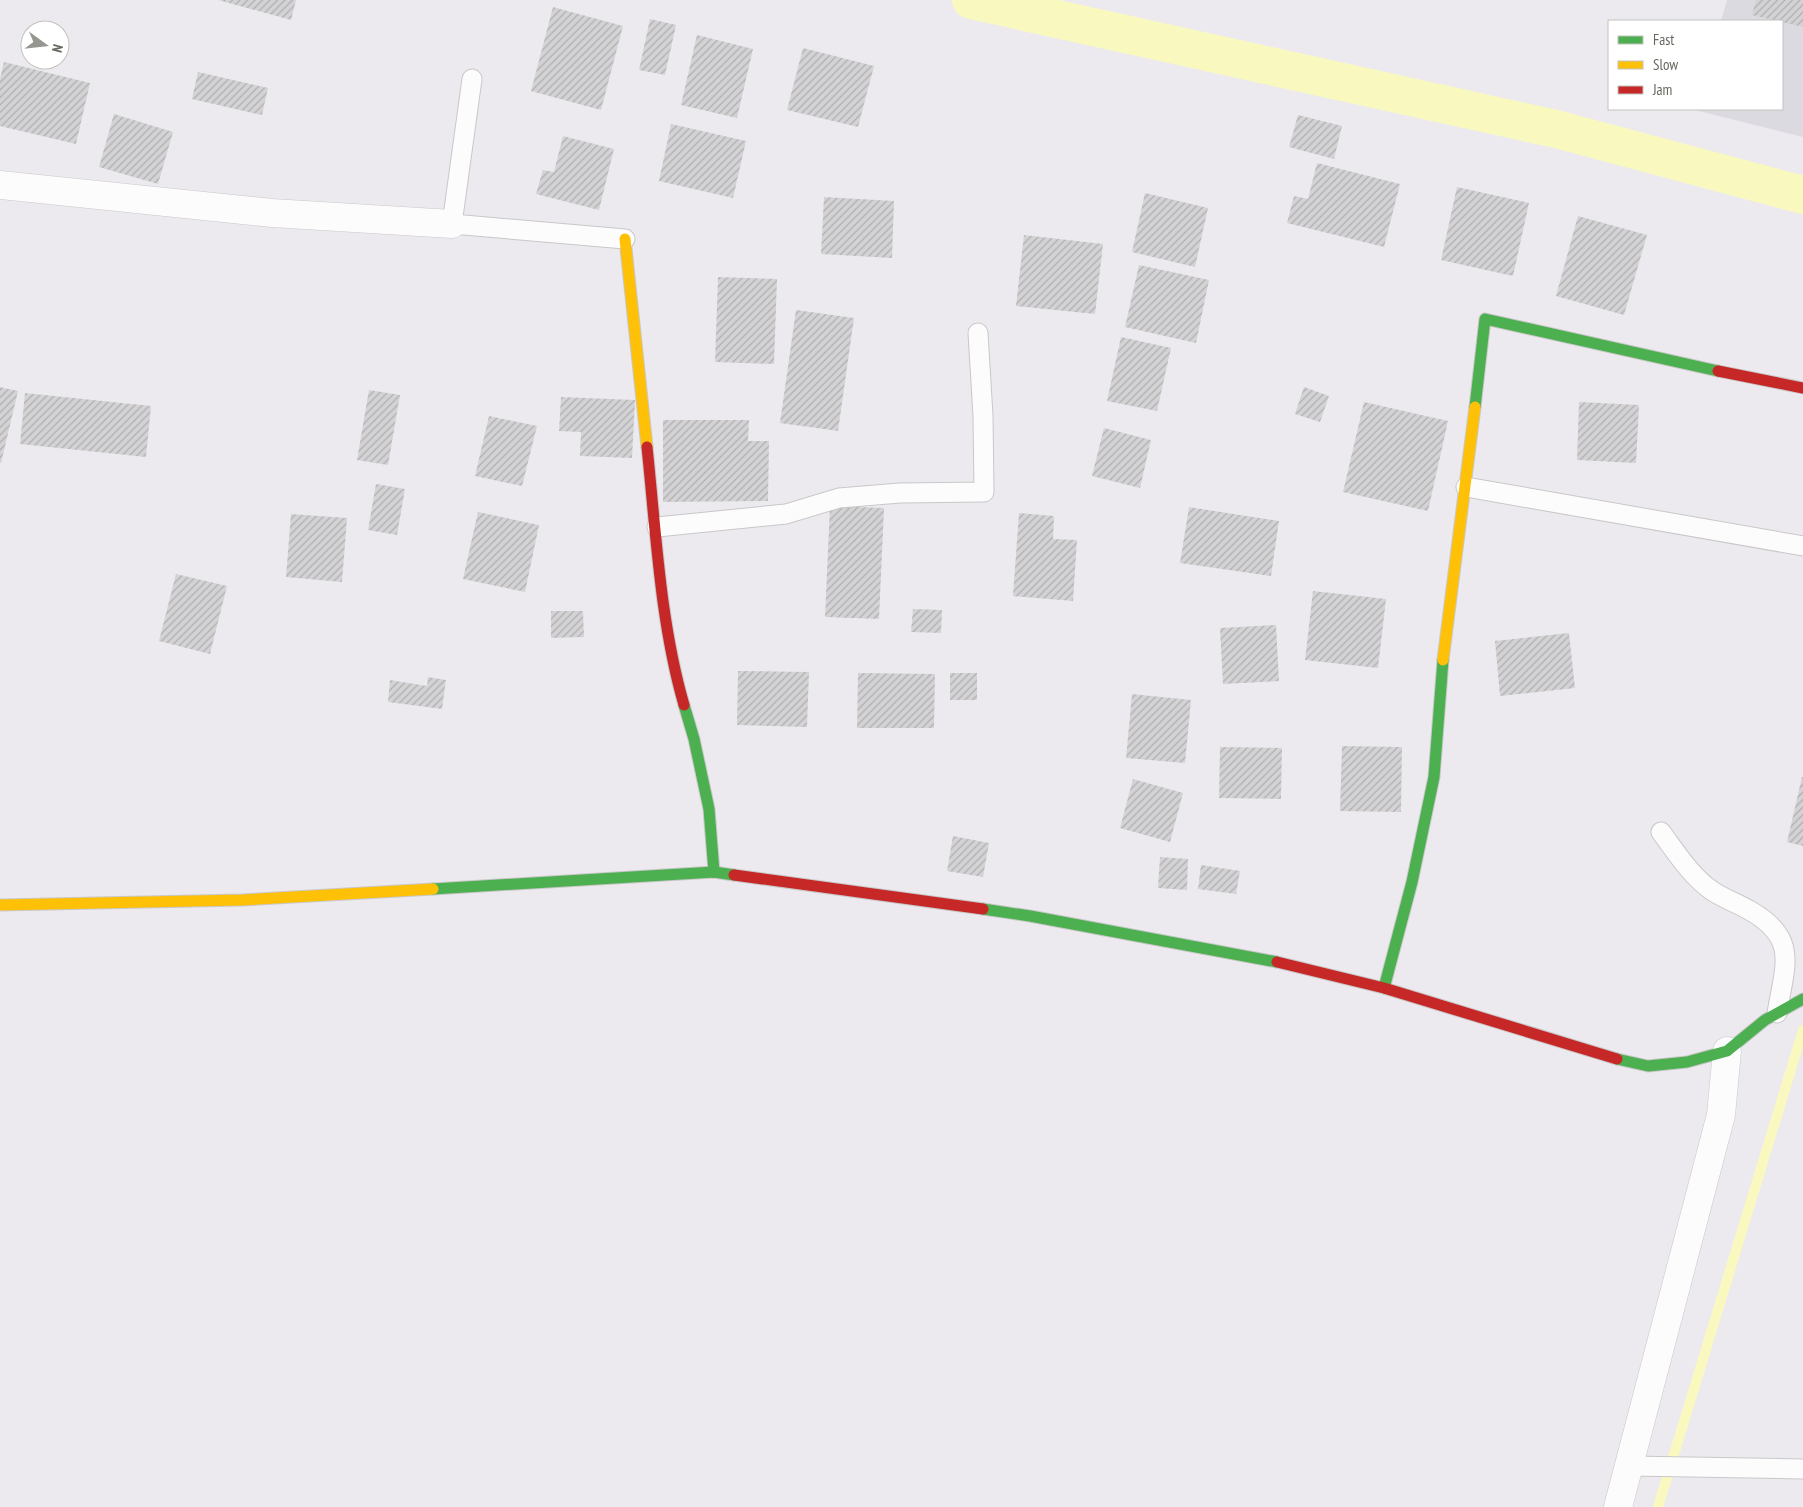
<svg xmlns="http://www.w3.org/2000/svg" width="1803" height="1507" viewBox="0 0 1803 1507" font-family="'PT Sans Narrow',sans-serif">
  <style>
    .education { fill: #dcdae1 }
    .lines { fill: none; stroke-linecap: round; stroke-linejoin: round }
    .stream { stroke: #f9f9bf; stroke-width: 10 }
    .canal { stroke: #f9f9bf; stroke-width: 38 }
    .building { fill: url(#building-hatch) }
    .lane-casing { stroke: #c9c8c8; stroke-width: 21 }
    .street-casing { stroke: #c9c8c8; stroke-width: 29 }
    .fast-casing { stroke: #c9c8c8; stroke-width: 13 }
    .slow-casing { stroke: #c9c8c8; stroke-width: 13 }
    .jam-casing { stroke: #c9c8c8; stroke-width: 13 }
    .lane { stroke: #fcfcfd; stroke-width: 19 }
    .street { stroke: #fcfcfd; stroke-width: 28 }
    .fast { stroke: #4caf50; stroke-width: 11 }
    .slow { stroke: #ffc107; stroke-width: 11 }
    .jam { stroke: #c62828; stroke-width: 11 }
  </style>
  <defs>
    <pattern id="building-hatch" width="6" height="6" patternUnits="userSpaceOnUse" patternTransform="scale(1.25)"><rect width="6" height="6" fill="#d3d3d5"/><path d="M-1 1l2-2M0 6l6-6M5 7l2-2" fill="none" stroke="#afafb0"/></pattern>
  </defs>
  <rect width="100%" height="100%" fill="#eceaef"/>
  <!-- education -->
  <polygon class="education" points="1727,0 1803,0 1803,137 1695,110 1782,109 1782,21 1721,21"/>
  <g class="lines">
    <!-- stream -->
    <polyline class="stream" points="1658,1507 1803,1030"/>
    <!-- canal -->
    <polyline class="canal" points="971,0 1556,129 1803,195"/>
  </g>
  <!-- building -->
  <g class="building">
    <polygon points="218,0 296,0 291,20"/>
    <polygon points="1756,0 1803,0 1803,27 1752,15"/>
    <polygon points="553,7 623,26 601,110 531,91"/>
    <polygon points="650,19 676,25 665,75 639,70"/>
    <polygon points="697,35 753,49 737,118 681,105"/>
    <polygon points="803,48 874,66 858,127 787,110"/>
    <polygon points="4,62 90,83 76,144 0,126 0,79"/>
    <polygon points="198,72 268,88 262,115 192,99"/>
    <polygon points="114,114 173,132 158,184 99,167"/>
    <polygon points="1298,115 1342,126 1334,159 1289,147"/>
    <polygon points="671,124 746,141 733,198 659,181"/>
    <polygon points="563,136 614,149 599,210 536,194 543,170 554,172"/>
    <polygon points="1317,163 1400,184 1384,247 1287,223 1294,196 1308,199"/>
    <polygon points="1457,187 1529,203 1513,276 1441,260"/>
    <polygon points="1145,193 1208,208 1195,267 1132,252"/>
    <polygon points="824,197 894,201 892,258 821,254"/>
    <polygon points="1578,216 1647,235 1624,315 1556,296"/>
    <polygon points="1024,235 1103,244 1095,314 1016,306"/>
    <polygon points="1139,265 1209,280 1196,343 1125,327"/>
    <polygon points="718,277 777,279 774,364 715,362"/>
    <polygon points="796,310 854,318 838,431 780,423"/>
    <polygon points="1121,337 1171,348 1157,411 1107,401"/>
    <polygon points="0,387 18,391 1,463 0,463"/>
    <polygon points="1304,387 1329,396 1320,422 1295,414"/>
    <polygon points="369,390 400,395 388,465 357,460"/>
    <polygon points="25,393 151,406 146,457 20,444"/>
    <polygon points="561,397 635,400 632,458 580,456 581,432 559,431"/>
    <polygon points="1364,402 1448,421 1428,511 1343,492"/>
    <polygon points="1579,402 1639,405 1636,463 1577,460"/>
    <polygon points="489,416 537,426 522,486 475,476"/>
    <polygon points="663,420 749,420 748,441 769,441 768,501 663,502"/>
    <polygon points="1104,428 1151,440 1140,488 1092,476"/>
    <polygon points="376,484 405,489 397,535 368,530"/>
    <polygon points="830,506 884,508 879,619 825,617"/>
    <polygon points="1189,507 1279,521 1271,576 1180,563"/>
    <polygon points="478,512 539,525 525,592 463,579"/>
    <polygon points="1019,513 1054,516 1053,539 1077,540 1073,601 1013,596"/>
    <polygon points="291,514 347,518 342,582 286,577"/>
    <polygon points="176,574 227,586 210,654 159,641"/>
    <polygon points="1313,591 1386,599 1378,668 1305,660"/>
    <polygon points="913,609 942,610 941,633 911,632"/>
    <polygon points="551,611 583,611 584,637 551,638"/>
    <polygon points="1276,625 1279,681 1223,684 1220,628"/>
    <polygon points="1569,633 1575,688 1500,696 1495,641"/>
    <polygon points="738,671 809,672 807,727 737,725"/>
    <polygon points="858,673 935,674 934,728 857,728"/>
    <rect x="950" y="673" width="27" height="27"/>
    <polygon points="428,677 446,680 442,709 388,702 390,680 427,686"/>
    <polygon points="1132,694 1191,700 1185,763 1126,758"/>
    <polygon points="1342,746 1402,747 1401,812 1340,811"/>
    <polygon points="1220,747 1282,748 1281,799 1219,798"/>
    <polygon points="1802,777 1803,777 1803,846 1787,842"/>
    <polygon points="1133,779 1183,793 1170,842 1120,828"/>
    <polygon points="953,836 989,843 983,877 947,871"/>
    <polygon points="1160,857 1188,859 1187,890 1158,888"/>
    <polygon points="1201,865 1240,871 1236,894 1198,889"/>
  </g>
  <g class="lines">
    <!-- lane casing -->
    <g class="lane-casing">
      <g id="lane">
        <polyline points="472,79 452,224 625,239"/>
        <polyline points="1466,487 1803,546"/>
        <polyline points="657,527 786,514 839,498 900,493 984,492 983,416 978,333"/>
        <path d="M1661 832C1676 852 1690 875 1711 890 1722 898 1737 903 1749 910 1799 938 1785 965 1777 1013"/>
        <polyline points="1630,1466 1803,1469"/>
      </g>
    </g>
    <!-- street casing -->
    <g class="street-casing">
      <g id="street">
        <polyline points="0,185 272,213 452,224"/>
        <polyline points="1618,1507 1721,1115 1727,1051"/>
      </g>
    </g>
    <!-- fast casing -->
    <g class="fast-casing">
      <g id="fast">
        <polyline points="1475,407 1485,319 1718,371"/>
        <polyline points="684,705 694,739 709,809 714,872"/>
        <polyline points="433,889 714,872 734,875"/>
        <polyline points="983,909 1030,916 1277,962"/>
        <polyline points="1384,988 1412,882 1434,777 1443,660"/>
        <polyline points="1617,1059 1648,1066 1687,1062 1727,1051 1765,1020 1803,999"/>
      </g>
    </g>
    <!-- slow casing -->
    <g class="slow-casing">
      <g id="slow">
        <polyline points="625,239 647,447"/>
        <polyline points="1443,660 1475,407"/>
        <polyline points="0,905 242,900 433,889"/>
      </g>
    </g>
    <!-- jam casing -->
    <g class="jam-casing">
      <g id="jam">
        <polyline points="1718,371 1803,388"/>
        <path d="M647 447C656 532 660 622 684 705"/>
        <polyline points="734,875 983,909"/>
        <polyline points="1277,962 1384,988 1617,1059"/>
      </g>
    </g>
    <!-- lane -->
    <use href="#lane" class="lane"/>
    <!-- street -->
    <use href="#street" class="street"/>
    <!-- fast -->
    <use href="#fast" class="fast"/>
    <!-- slow -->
    <use href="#slow" class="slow"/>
    <!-- jam -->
    <use href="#jam" class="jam"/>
  </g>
  <!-- legend -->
  <rect x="1608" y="20" width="175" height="90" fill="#ffffff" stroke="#c2c3bf"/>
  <rect x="1618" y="36" width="25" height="8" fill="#4caf50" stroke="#c2c3bf"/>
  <text x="1653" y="45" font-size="15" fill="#67685f">Fast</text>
  <rect x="1618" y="61" width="25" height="8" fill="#ffc107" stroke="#c2c3bf"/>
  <text x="1653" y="70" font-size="15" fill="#67685f">Slow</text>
  <rect x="1618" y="86" width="25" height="8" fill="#c62828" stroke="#c2c3bf"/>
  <text x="1653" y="95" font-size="15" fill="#67685f">Jam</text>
  <!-- north arrow -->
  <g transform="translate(45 45) rotate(105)"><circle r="24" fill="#ffffff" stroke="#c2c3bf"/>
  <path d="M0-4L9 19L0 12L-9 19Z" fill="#969691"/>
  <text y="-8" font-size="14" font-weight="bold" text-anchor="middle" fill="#67685f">N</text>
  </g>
</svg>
